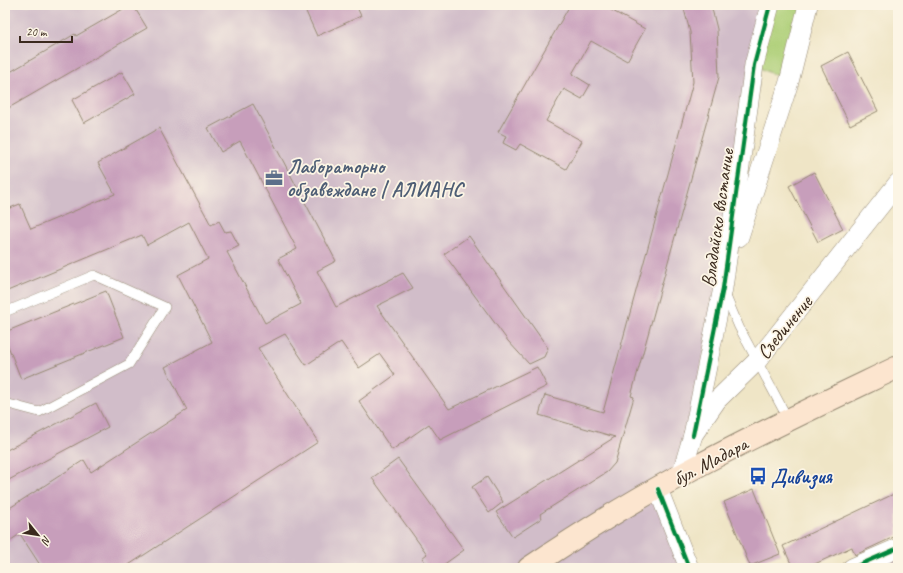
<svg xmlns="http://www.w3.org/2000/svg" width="903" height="573" viewBox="0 0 903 573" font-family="Caveat,sans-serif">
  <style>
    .industrial { fill: #d1bdc9 }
    .green { fill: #adcf77; stroke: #747c4a }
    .building { fill: #c79ebb }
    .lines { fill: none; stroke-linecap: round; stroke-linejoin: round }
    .lane-casing { stroke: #958872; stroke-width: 10 }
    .street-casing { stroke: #958872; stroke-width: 20 }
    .secondary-casing { stroke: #958872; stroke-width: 24 }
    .lane { stroke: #fff; stroke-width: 9 }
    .street { stroke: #fff; stroke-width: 19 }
    .secondary { stroke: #fce5cf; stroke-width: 22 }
    .cycleway-casing { stroke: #fcf5e5; stroke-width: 6 }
    .cycleway { stroke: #00873e; stroke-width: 4 }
    .labels { text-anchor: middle; stroke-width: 3.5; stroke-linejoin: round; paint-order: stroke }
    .service-label { font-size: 20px; font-weight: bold; fill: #4e5e75; stroke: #fcf5e5; text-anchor: start }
    .street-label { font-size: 20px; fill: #3b2a1e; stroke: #fcf5e5 }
    .transit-label { font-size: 20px; font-weight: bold; fill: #164399; stroke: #fcf5e5; text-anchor: start }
  </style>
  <rect width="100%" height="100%" fill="#fcf5e5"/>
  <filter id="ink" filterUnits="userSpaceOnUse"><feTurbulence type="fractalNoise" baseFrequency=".025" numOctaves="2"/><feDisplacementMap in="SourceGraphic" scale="8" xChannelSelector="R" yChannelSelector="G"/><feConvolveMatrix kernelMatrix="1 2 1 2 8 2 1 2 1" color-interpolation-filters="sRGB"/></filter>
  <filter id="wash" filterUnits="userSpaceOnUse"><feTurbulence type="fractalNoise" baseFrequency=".012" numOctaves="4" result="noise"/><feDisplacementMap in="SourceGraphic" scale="16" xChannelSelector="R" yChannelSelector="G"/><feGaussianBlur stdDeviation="0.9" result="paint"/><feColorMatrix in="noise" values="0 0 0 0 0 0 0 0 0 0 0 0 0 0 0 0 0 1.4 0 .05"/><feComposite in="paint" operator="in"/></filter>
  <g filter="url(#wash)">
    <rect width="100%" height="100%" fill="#efe5c6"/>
    <!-- industrial -->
    <g class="industrial">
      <polygon points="5,5 770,5 681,475 658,489 689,568 5,568"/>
      <polygon points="898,548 898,568 852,568"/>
    </g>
    <!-- green -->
    <polygon class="green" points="770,5 808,5 789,82 754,65"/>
    <g id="blocks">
      <!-- building -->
      <g class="building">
        <polygon points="130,5 133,5 147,28 5,110 5,75 75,34 76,36"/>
        <polygon points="303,5 356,5 361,16 317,36"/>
        <polygon points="570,5 602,5 645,29 627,61 591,41 572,74 590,85 582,99 564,89 546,121 582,141 566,169 520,144 516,150 503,143 506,136 498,132"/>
        <polygon points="683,5 711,5 717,29 719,77 631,396 634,397 615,463 607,472 540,514 542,518 513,537 496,512 615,437 539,415 545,395 603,412 693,82 690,32"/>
        <polygon points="848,52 878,111 850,125 821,66"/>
        <polygon points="122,72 135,94 84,123 72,100"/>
        <polygon points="253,104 336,261 317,271 336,307 403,273 413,288 377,306 449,409 537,367 547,386 440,440 429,424 392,450 359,401 395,375 380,354 359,368 341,342 306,365 285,334 258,348 318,442 124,568 42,568 20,534 5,544 5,511 84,460 91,472 187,410 165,367 212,342 178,275 208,259 189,222 147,245 142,235 5,292 5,210 20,204 31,229 115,194 98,163 159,128 211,225 219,221 225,232 231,231 239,246 227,252 265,323 301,304 278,259 297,249 240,141 221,152 208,128"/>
        <polygon points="814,172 843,229 818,242 789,186"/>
        <polygon points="469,236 548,348 544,357 529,364 508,341 444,254"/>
        <polygon points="106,291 124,337 21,379 5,338 5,332"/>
        <polygon points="96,403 108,427 5,482 5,451"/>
        <polygon points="398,459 464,550 439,568 430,568 422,558 427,554 372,478"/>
        <polygon points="487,477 503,502 489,513 472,487"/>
        <polygon points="754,489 780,554 750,566 724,502"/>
        <polygon points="898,492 898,535 855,555 852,547 806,568 793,568 783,546"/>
      </g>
    </g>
  </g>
  <g filter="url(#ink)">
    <use href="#blocks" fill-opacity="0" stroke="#958872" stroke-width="1"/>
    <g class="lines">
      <!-- lane casing -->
      <g class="lane-casing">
        <g id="lane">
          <polyline points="725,294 739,327 788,419"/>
          <polyline points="5,312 94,275 165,307 129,364 39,412 5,403"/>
        </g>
      </g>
      <!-- street casing -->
      <g class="street-casing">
        <g id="street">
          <polyline points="739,237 789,82 808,5"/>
          <polyline points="693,435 723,288 754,65 770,5"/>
          <polyline points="681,475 693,435 717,400 757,361 898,183"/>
          <polyline points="658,489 689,568"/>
          <polyline points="852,568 898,548"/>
        </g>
      </g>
      <!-- secondary casing -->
      <g class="secondary-casing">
        <path id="secondary" d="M529 568C578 535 629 503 681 475 752 436 825 402 898 367"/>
      </g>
      <!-- lane -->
      <use href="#lane" class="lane"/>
      <!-- street -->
      <use href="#street" class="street"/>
      <!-- secondary -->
      <use href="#secondary" class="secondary"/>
      <!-- cycleway casing -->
      <g class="cycleway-casing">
        <g id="cycleway">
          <polyline points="693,435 723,288 754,65 770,5"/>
          <polyline points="658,489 689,568"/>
          <polyline points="852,568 898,548"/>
        </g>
      </g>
      <!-- cycleway -->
      <use href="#cycleway" class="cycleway"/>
    </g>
  </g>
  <!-- icons -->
  <defs>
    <g id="office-bare" transform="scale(1.38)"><path d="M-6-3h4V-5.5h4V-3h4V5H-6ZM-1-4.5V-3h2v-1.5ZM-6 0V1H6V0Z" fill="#5c6f8a" stroke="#fcf5e5" stroke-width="2.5" paint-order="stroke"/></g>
    <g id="bus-bare" transform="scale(1.38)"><path d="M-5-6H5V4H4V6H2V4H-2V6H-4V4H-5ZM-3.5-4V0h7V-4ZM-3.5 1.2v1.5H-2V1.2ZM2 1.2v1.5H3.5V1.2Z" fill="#1a4fb4" stroke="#fcf5e5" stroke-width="2.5" paint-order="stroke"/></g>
  </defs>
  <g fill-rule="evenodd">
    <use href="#office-bare" x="274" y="178"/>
    <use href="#bus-bare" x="758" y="476"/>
  </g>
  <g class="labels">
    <!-- service labels -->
    <g class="service-label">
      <text x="287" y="173">Лабораторно<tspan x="287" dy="23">обзавеждане | АЛИАНС</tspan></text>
    </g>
    <!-- street labels -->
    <g class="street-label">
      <text transform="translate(717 218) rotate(-82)" y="7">Владайско въстание</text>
      <text transform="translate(784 327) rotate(-51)" y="7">Съединение</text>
      <text transform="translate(710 461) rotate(-28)" y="7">бул. Мадара</text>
    </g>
    <!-- transit labels -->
    <g class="transit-label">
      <text x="771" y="483">Дивизия</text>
    </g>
  </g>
  <!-- margin -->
  <rect width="903" height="573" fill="none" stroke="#fcf5e5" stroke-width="20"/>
  <!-- north arrow -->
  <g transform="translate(38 535) rotate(120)" stroke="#fcf5e5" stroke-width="3" paint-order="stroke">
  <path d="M0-3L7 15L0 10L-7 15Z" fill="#3b2a1e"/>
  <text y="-6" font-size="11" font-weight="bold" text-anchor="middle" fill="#3b2a1e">N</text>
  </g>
  <!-- scale -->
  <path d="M20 36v6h52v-6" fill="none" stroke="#3b2a1e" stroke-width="2"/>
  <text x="26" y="36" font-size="12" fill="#3b2a1e" stroke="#fcf5e5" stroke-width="3" paint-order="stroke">20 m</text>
</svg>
